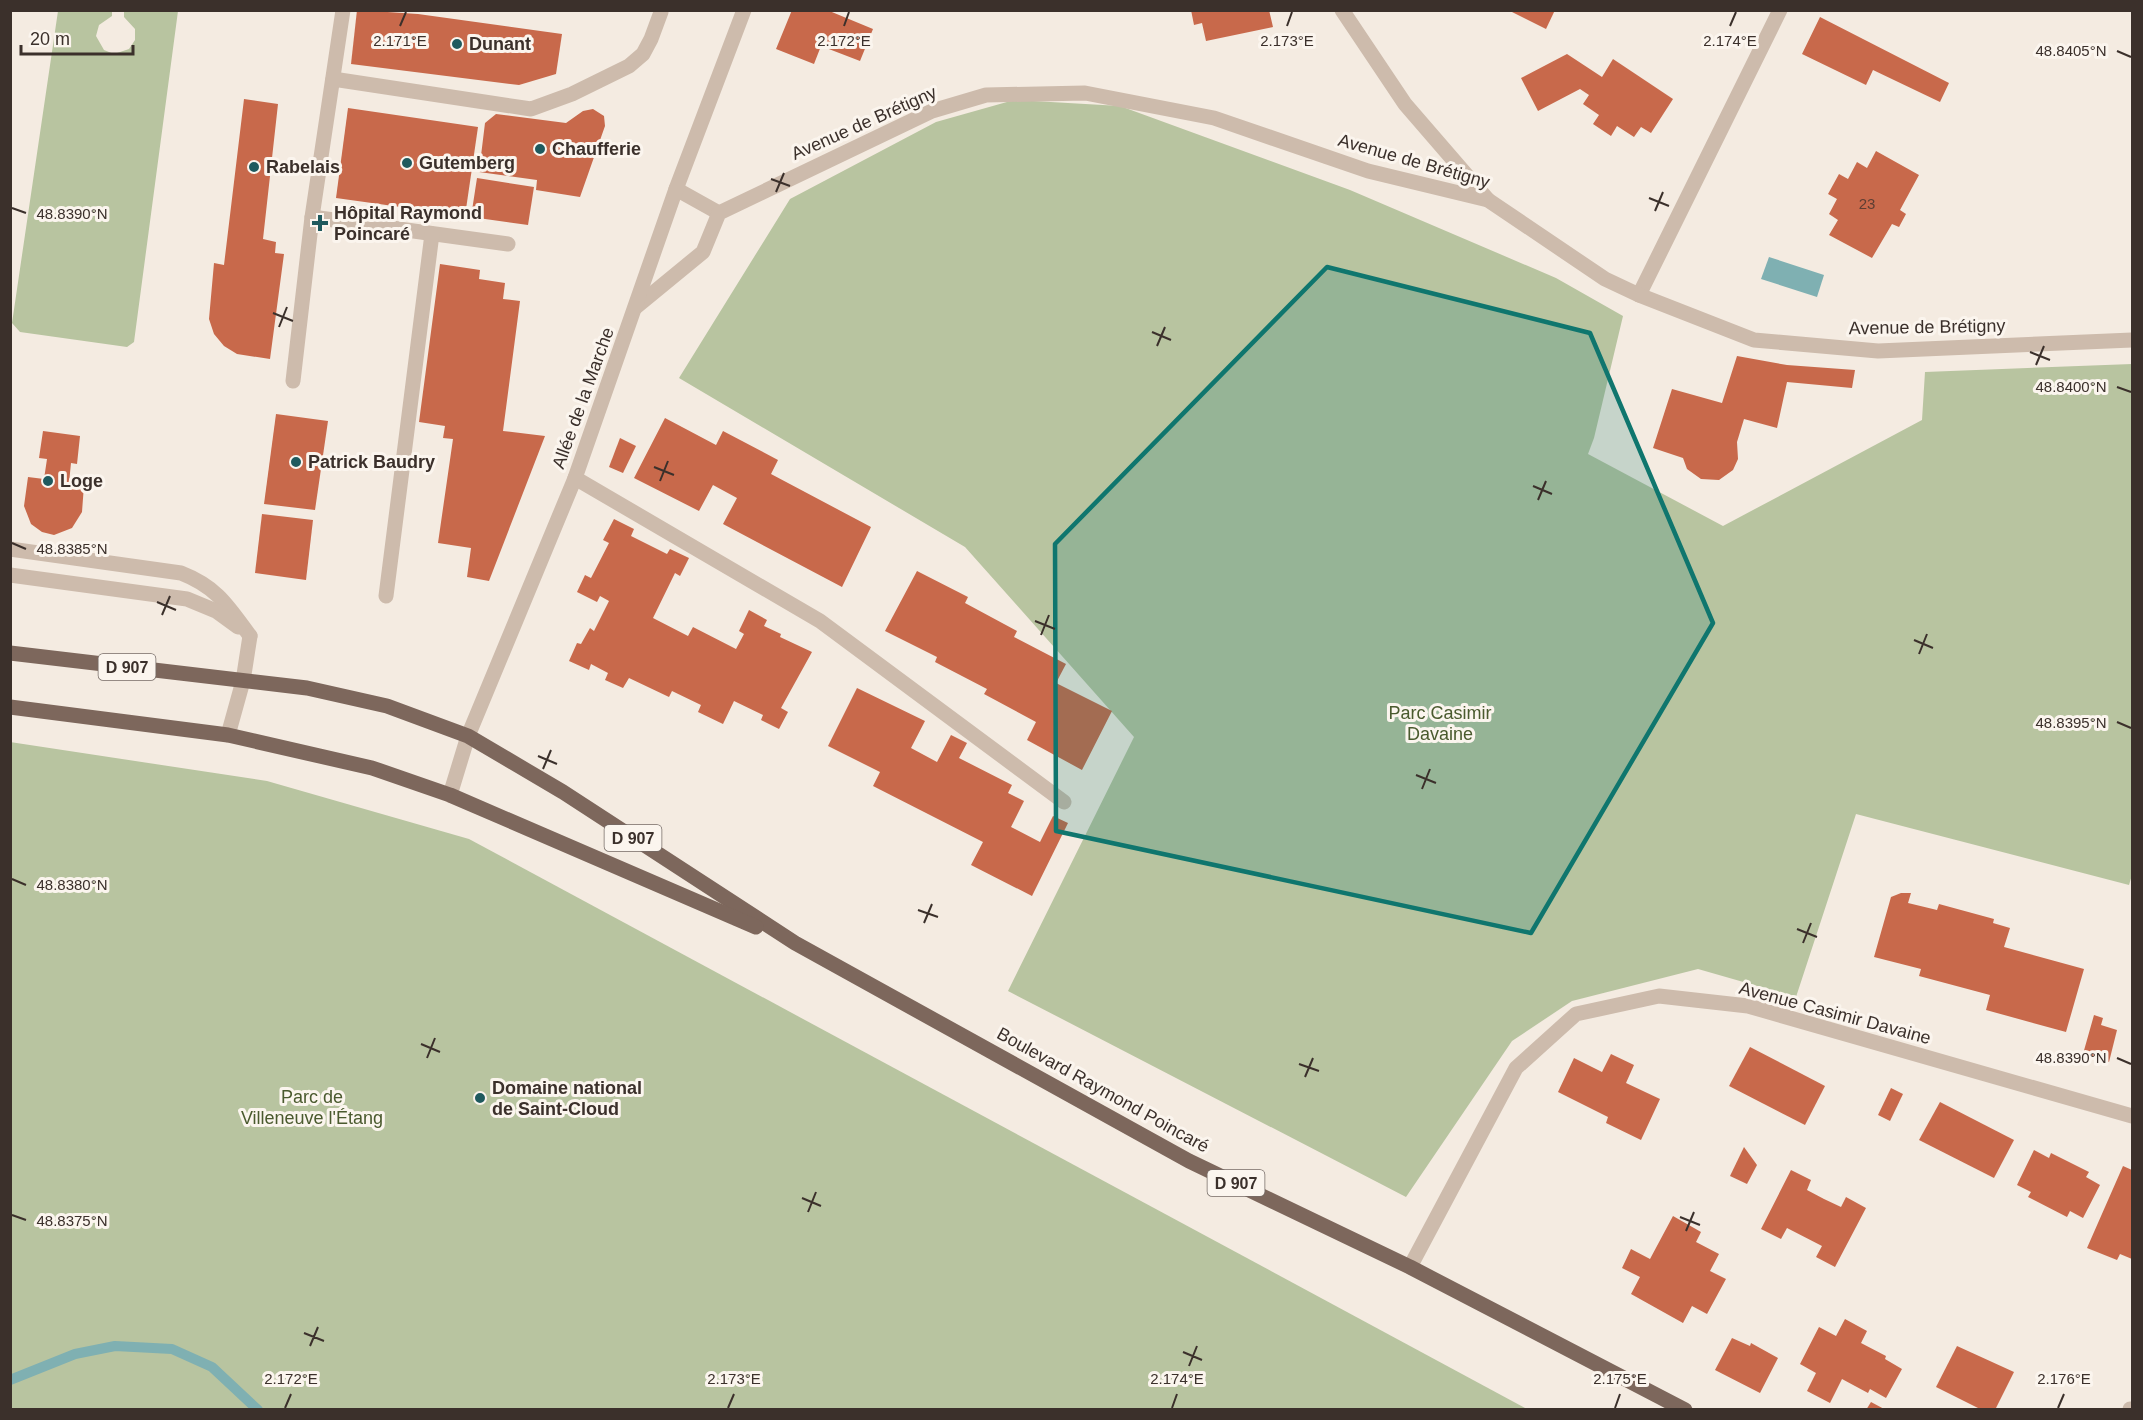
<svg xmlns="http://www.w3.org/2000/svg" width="2143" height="1420" viewBox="0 0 2143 1420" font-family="Helvetica,sans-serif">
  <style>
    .green { fill: #b8c4a0 }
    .water { fill: #7fb0b2 }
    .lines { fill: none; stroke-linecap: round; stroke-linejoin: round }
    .stream { stroke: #7fb0b2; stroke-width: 10 }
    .building { fill: #c8694b }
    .service { stroke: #cdbbac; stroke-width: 15 }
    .minor { stroke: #cdbbac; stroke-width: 15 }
    .primary { stroke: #7d675c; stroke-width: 15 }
    .marked { fill: #0f766e; fill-opacity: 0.2; stroke: #0f766e; stroke-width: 4.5; stroke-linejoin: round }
    .ticks { fill: none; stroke: #3b302b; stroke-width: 2 }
    .poi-dot { fill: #1f5a5e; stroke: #fbf5ee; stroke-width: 2 }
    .labels { text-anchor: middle; stroke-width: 6; stroke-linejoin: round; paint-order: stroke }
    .number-label { font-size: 15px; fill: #5e3e33 }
    .shield { fill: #fbf5ee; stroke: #756b66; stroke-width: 1.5 }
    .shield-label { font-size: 16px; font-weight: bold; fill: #3b302b }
    .poi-label { font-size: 18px; font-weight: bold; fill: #3b302b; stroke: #fbf5ee; text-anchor: start }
    .street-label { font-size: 18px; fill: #3b302b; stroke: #fbf5ee }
    .park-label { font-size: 18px; fill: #4a5a2e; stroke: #fbf5ee }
    .ticks-label { font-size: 15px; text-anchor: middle; fill: #3b302b; stroke: #fbf5ee; stroke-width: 6; stroke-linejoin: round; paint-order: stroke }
  </style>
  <rect width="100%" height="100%" fill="#f4ebe1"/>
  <!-- green -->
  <g class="green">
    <polygon points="58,11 112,11 112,16 99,25 96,36 104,50 114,54 129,49 135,40 135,29 124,17 124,11 178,11 134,342 127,347 20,332 12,323"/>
    <polygon points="1014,100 1120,106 1350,190 1556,278 1623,316 1594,438 1588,454 1723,526 1922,420 1925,372 2132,364 2132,875 2129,885 1856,814 1796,997 1698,969 1572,1001 1512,1041 1406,1197 1008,991 1134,737 965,547 679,378 790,199 936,122"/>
    <polygon points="10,742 267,781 469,839 1527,1409 11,1409"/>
  </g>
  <!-- water -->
  <polygon class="water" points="1769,257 1824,275 1817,297 1761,279"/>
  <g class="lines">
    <!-- stream -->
    <polyline class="stream" points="10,1380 75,1354 115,1346 172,1349 212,1367 258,1410"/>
  </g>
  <!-- building -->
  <g class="building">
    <polygon points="357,10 418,14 562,34 556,74 519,85 351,64"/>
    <polygon points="792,10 827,10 873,29 860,61 821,46 814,64 776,49"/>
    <polygon points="1191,10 1269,10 1273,27 1206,41 1202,23 1194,25"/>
    <polygon points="1508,10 1555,10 1546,29"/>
    <polygon points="1820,17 1949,83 1940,102 1873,70 1866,85 1802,54"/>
    <polygon points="1567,54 1602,77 1613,59 1673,99 1651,133 1641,127 1634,137 1617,126 1611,136 1593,124 1599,115 1583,104 1589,95 1580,89 1538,111 1521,78"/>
    <polygon points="244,99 278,104 263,239 276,242 275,253 284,254 270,359 237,354 224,346 214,334 209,319 214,263 224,265"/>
    <polygon points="348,108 478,127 465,216 336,198"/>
    <polygon points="593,109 604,116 605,126 580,197 536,190 537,180 479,172 485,123 496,114 566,123 583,111"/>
    <polygon points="1876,151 1919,175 1900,210 1906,214 1899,227 1892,224 1872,258 1829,235 1838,220 1829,214 1837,199 1828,194 1839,174 1848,179 1857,162 1867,168"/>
    <polygon points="477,178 534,187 528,225 471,217"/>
    <polygon points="440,264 480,270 479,279 505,283 503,299 520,301 503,431 545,436 489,581 467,577 471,548 438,543 453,439 443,438 445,426 419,422"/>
    <polygon points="1737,356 1787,365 1855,370 1852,388 1787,382 1777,428 1744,419 1737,442 1738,459 1733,470 1719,480 1701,479 1687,469 1683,458 1653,448 1672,389 1722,403"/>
    <polygon points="276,414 328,421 315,510 264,504"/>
    <polygon points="665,418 716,445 723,431 778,460 771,474 871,527 842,587 723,524 737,498 713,485 699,511 634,478"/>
    <polygon points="43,431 80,436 77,464 71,463 69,483 84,485 82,512 72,528 54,535 42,532 31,524 24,506 28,477 44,479 47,459 39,458"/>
    <polygon points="620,438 636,446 623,473 609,467"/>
    <polygon points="262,514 313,520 306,580 255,573"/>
    <polygon points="614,519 634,529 631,536 667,554 670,549 689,558 680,576 675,573 653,618 688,636 693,627 736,649 744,634 739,631 749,610 767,620 764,626 781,634 780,637 812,652 781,708 788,712 779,729 761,720 763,715 734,701 723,724 698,712 701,705 672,691 669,697 629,678 623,688 605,680 608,673 591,664 589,670 569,661 577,643 581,644 590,628 594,631 609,601 600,596 597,602 577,592 585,575 591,578 609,543 603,540"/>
    <polygon points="917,571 968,597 965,603 1017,631 1014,637 1066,664 1056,683 1112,711 1082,770 1027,740 1036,722 984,694 987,689 935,662 937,657 885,631"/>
    <polygon points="857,688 925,721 911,748 937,762 951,735 967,743 959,758 1012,785 1008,793 1024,801 1011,827 1040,842 1053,816 1068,823 1032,896 971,865 983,842 873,786 880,772 828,746"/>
    <polygon points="1901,893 1911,893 1908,903 1937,910 1939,904 1994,919 1993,923 2010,928 2004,947 2084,969 2066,1032 1986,1010 1990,995 1919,976 1921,969 1874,957 1891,897"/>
    <polygon points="2094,1015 2103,1018 2101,1025 2117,1030 2109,1062 2083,1054"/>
    <polygon points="1750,1047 1825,1086 1805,1125 1729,1086"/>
    <polygon points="1611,1054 1634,1065 1626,1083 1660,1099 1641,1140 1606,1123 1608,1117 1558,1092 1574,1058 1602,1072"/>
    <polygon points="1891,1088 1903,1094 1890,1121 1878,1115"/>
    <polygon points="1940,1102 2014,1140 1994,1178 1919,1140"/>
    <polygon points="1744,1147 1757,1165 1747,1184 1730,1176"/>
    <polygon points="2034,1150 2049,1158 2051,1153 2089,1172 2086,1177 2100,1185 2083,1218 2070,1211 2067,1217 2028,1197 2031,1192 2017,1185"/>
    <polygon points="2123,1166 2132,1170 2132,1259 2120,1254 2117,1260 2087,1248"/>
    <polygon points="1791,1170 1811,1180 1807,1190 1824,1199 1841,1207 1846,1197 1866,1208 1835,1267 1816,1257 1822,1246 1787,1228 1781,1239 1761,1229"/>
    <polygon points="1673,1216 1701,1232 1696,1242 1719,1254 1710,1271 1726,1279 1707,1314 1692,1306 1683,1323 1631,1294 1640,1277 1622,1268 1631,1249 1650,1259"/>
    <polygon points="1845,1319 1867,1331 1861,1343 1886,1356 1885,1359 1902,1369 1886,1398 1870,1389 1868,1393 1842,1379 1830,1403 1807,1391 1816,1373 1800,1364 1819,1327 1836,1336"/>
    <polygon points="1732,1338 1750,1346 1751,1343 1778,1358 1760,1393 1715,1370"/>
    <polygon points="1957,1346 2014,1372 1995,1410 1982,1410 1936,1387"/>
    <polygon points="1871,1402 1886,1410 1866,1410"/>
  </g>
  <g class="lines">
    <!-- service -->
    <g class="service">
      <polyline points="333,79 531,109 572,94 629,66 643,54 651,39 661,12"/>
      <polyline points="312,217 508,244"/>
      <polyline points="293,381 312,217 343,10"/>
      <polyline points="575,478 820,621 1064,802"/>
      <path d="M10 549 181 573C217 587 228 606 250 636"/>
      <polyline points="10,575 187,599 216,611 238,627"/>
      <polyline points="386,596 432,234"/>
      <polyline points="228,735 243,681 250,636"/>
      <polyline points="2130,1409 2132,1409"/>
    </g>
    <!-- minor -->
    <g class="minor">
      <polyline points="1342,10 1405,104 1488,200"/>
      <polyline points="676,189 719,213"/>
      <polyline points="1639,295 1780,10"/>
      <polyline points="636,307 703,252 719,213 932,111 986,95 1085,93 1214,118 1368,171 1488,200 1605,279 1639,295 1754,340 1878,351 2132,340"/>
      <polyline points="450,795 468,736 575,478 676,189 744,10"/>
      <polyline points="1410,1267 1516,1068 1576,1014 1659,996 1748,1006 2132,1116"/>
    </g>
    <!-- primary -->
    <g class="primary">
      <polyline points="10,653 307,688 387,706 468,736 563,792 795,943 1189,1161 1410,1267 1685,1410"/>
      <polyline points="10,707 228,735 372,768 450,795 756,927"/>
    </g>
  </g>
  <!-- marked area -->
  <path class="marked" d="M1327 267 1590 333 1713 623 1531 933 1056 831 1055 544Z"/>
  <!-- ticks -->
  <path class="ticks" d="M400 26 406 12M844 26 849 12M1287 26 1292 12M1730 26 1736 12M2117 51 2131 57M771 179 790 186M776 192 784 173M1649 198 1669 206M12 208 26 213M1655 211 1663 192M273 313 293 321M279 327 287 307M1152 332 1171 340M1157 346 1165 327M2030 352 2050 360M2036 365 2044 346M2117 387 2131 392M654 467 674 475M660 481 668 461M1533 486 1552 494M1538 500 1546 481M12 543 26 549M157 602 176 610M162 615 170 596M1035 621 1055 629M1041 635 1049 615M1914 640 1933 648M1919 654 1927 634M2117 722 2131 728M538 756 557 764M543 769 551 750M1416 775 1436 783M1422 789 1430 769M12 879 26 885M918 910 938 917M924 923 932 904M1797 929 1817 937M1803 943 1811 923M421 1044 440 1052M427 1058 435 1038M2117 1058 2131 1064M1299 1064 1319 1071M1305 1077 1313 1058M802 1198 821 1206M808 1212 816 1192M12 1215 26 1220M1680 1217 1700 1225M1686 1231 1694 1212M304 1333 324 1341M310 1346 318 1327M1183 1352 1202 1360M1189 1366 1197 1346M285 1408 291 1394M728 1408 734 1394M1172 1408 1177 1394M1615 1408 1620 1394M2058 1408 2064 1394"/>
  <!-- markers -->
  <g class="poi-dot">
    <circle cx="457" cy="44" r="6"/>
    <circle cx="540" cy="149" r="6"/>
    <circle cx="407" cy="163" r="6"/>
    <circle cx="254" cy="167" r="6"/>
    <path d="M317 214h6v6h6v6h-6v6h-6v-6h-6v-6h6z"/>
    <circle cx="296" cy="462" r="6"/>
    <circle cx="48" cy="481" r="6"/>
    <circle cx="480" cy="1098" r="6"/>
  </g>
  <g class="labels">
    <!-- number labels -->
    <g class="number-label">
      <text x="1867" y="209">23</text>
    </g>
    <!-- shield labels -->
    <g class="shield">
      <rect x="98.5" y="654" width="57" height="26" rx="4.5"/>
      <rect x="604.5" y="825" width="57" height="26" rx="4.5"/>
      <rect x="1207.5" y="1170" width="57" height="26" rx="4.5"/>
    </g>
    <g class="shield-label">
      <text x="127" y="673">D 907</text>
      <text x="633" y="844">D 907</text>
      <text x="1236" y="1189">D 907</text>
    </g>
    <!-- poi labels -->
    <g class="poi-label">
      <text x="469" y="50">Dunant</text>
      <text x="552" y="155">Chaufferie</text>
      <text x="419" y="169">Gutemberg</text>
      <text x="266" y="173">Rabelais</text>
      <text x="334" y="219">Hôpital Raymond<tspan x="334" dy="21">Poincaré</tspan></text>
      <text x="308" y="468">Patrick Baudry</text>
      <text x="60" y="487">Loge</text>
      <text x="492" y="1094">Domaine national<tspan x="492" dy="21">de Saint-Cloud</tspan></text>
    </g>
    <!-- street labels -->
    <g class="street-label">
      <text transform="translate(864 123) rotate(-24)" y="6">Avenue de Brétigny</text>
      <text transform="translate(1414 161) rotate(16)" y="6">Avenue de Brétigny</text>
      <text transform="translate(1927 327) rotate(-1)" y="6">Avenue de Brétigny</text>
      <text transform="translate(583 398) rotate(-70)" y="6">Allée de la Marche</text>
      <text transform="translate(1835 1013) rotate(15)" y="6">Avenue Casimir Davaine</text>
      <text transform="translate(1103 1090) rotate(29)" y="6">Boulevard Raymond Poincaré</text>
    </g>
    <!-- park labels -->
    <g class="park-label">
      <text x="1440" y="719">Parc Casimir<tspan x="1440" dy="21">Davaine</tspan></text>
      <text x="312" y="1103">Parc de<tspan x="312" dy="21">Villeneuve l'Étang</tspan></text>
    </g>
  </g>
  <g class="ticks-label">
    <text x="1287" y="46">2.173°E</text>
    <text x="400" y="46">2.171°E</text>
    <text x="844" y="46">2.172°E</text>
    <text x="1730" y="46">2.174°E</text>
    <text x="2071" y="56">48.8405°N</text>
    <text x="72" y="219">48.8390°N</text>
    <text x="2071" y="392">48.8400°N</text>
    <text x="72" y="554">48.8385°N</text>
    <text x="2071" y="728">48.8395°N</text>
    <text x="72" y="890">48.8380°N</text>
    <text x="2071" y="1063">48.8390°N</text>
    <text x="72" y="1226">48.8375°N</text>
    <text x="291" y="1384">2.172°E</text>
    <text x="734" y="1384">2.173°E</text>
    <text x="1177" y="1384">2.174°E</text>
    <text x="1620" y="1384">2.175°E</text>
    <text x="2064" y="1384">2.176°E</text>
  </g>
  <!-- border -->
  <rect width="2143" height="1420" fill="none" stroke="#3b302b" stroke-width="24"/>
  <!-- scale -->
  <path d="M21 45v9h112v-9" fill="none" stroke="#3b302b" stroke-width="3"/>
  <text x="30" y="45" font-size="18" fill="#3b302b" stroke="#fbf5ee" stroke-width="4.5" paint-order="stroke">20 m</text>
</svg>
